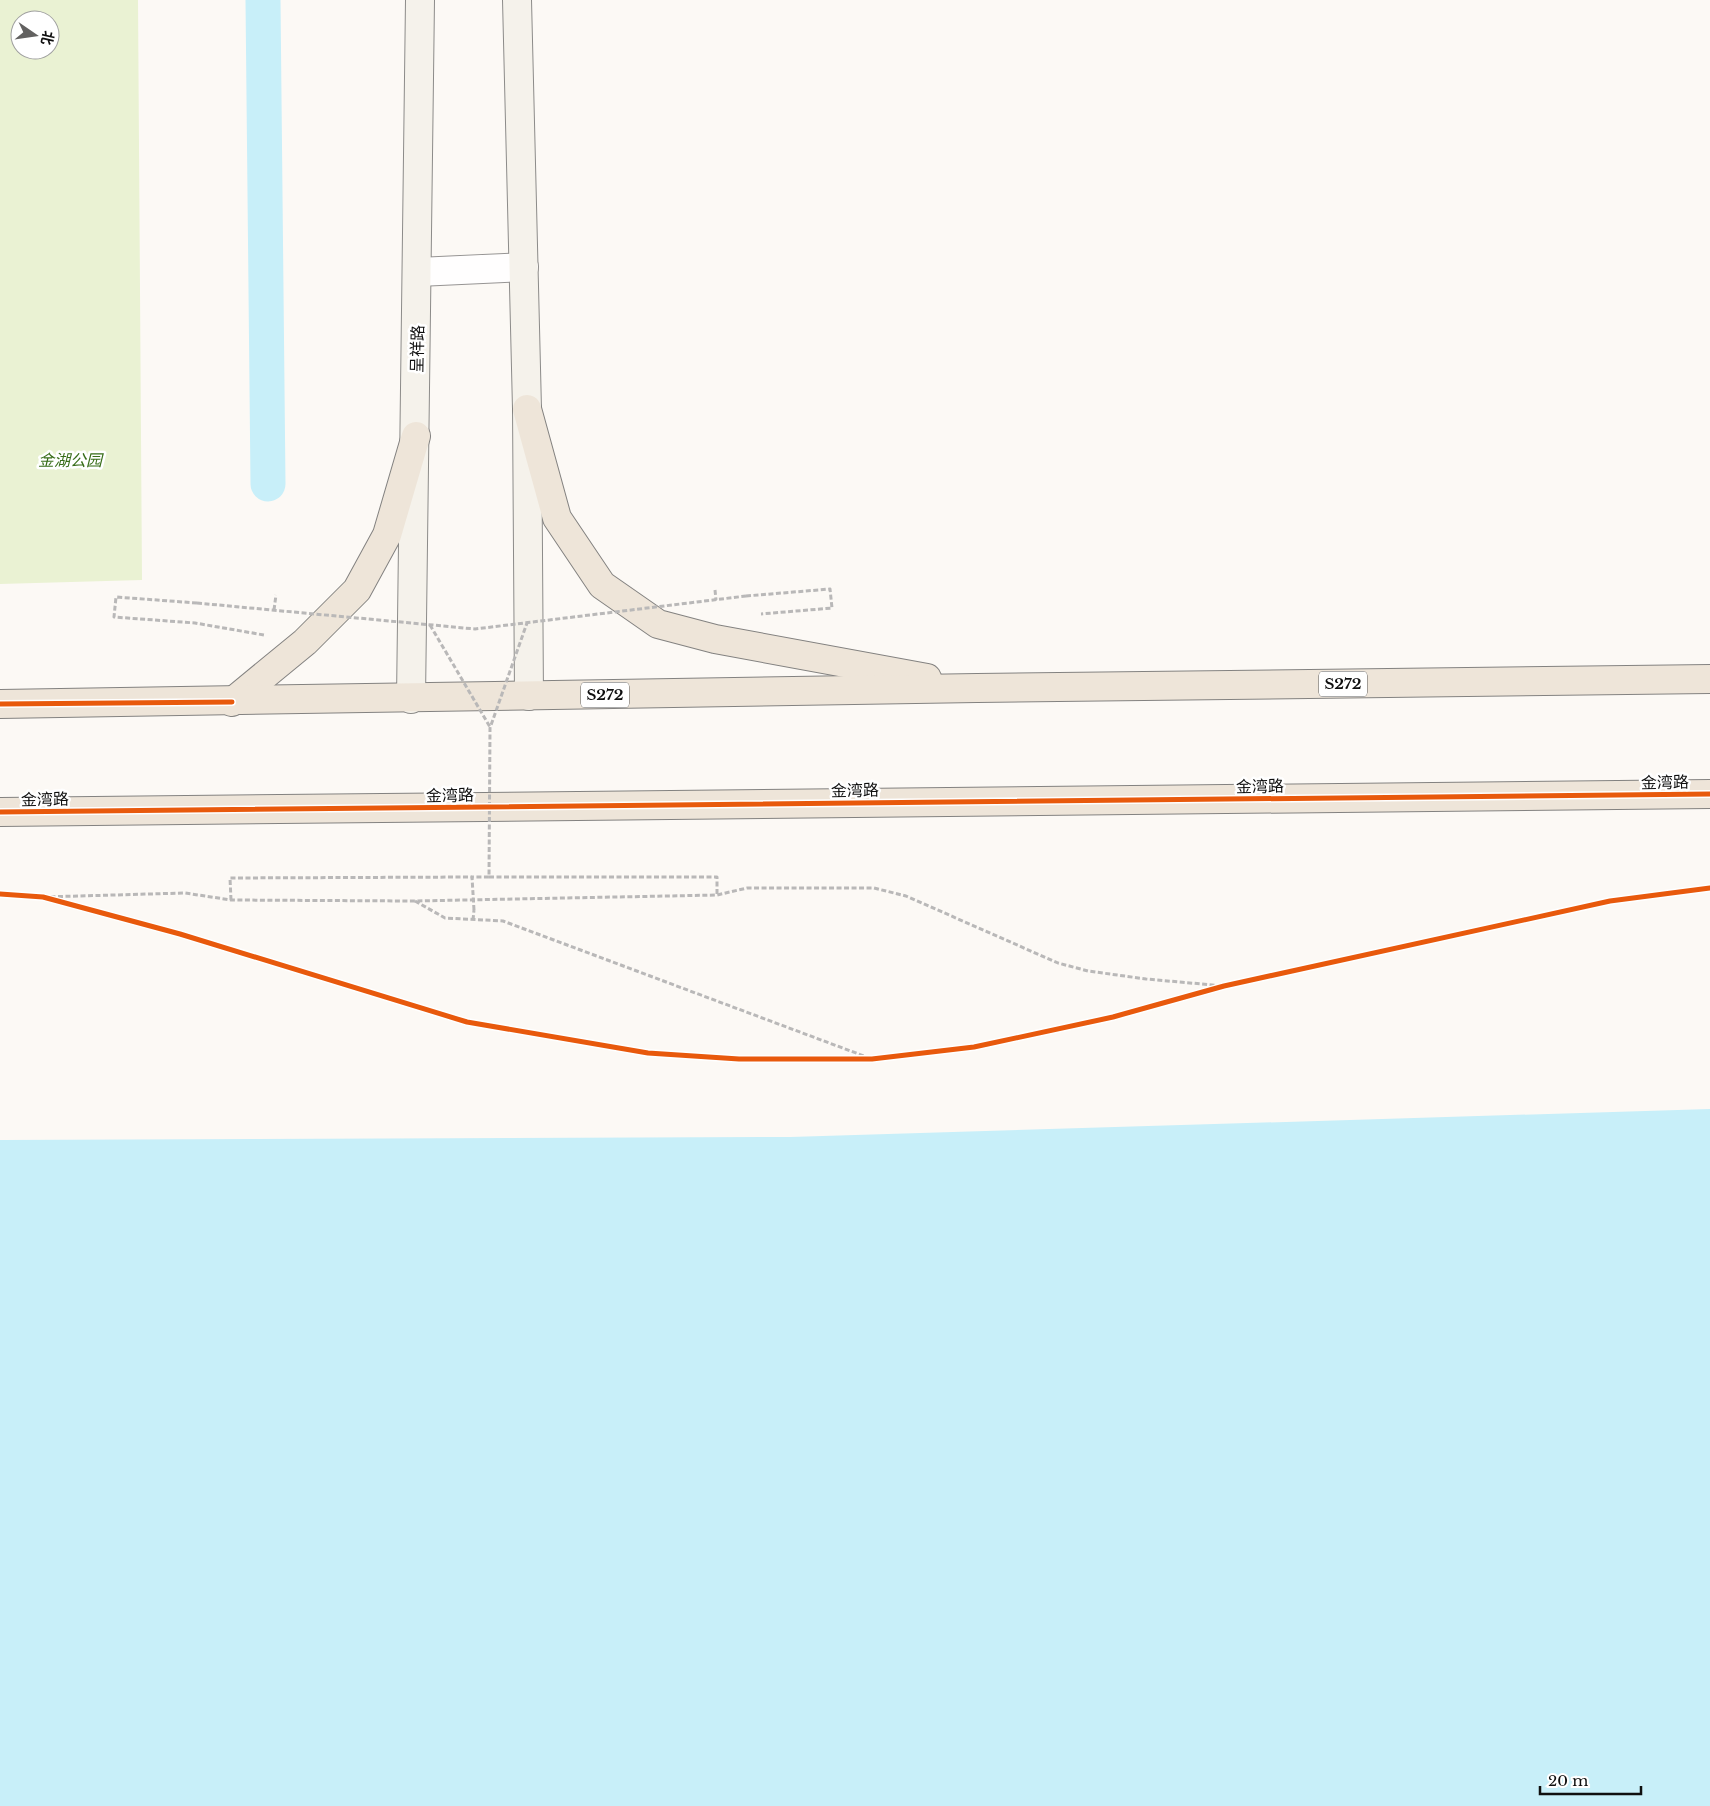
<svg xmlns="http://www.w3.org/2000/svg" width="1710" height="1806" viewBox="0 0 1710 1806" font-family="'Libre Baskerville','Noto Sans SC',serif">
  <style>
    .green { fill: #eaf2d3; fill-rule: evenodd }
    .water { fill: #c8eff9 }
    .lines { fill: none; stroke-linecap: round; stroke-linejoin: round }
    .canal { stroke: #c8eff9; stroke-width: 35 }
    .tertiary-casing { stroke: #969493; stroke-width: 30 }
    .secondary-casing { stroke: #8c8b89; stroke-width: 30 }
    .primary-casing { stroke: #838280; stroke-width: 30 }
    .path { stroke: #b9b8b8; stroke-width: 3; stroke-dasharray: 5 2.5; stroke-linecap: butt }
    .tertiary { stroke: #fffefe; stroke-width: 28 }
    .secondary { stroke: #f5f2eb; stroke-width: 28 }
    .primary { stroke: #eee5d9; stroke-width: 28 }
    .path-bridge { stroke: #b9b8b8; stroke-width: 3; stroke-dasharray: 5 2.5; stroke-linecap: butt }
    .cycleway-casing { stroke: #fff; stroke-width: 8 }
    .cycleway { stroke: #e8590c; stroke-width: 5 }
    .labels { text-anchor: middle; stroke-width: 5; stroke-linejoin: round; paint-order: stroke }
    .shield { fill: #fff; stroke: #575757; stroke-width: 1 }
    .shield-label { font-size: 15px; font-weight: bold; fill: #0f0f0f }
    .street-label { font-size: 16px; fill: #0f0f0f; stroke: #fff }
    .park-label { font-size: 16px; font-style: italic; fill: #386d19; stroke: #fff }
  </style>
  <rect width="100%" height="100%" fill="#fcf9f5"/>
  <!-- green -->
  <path class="green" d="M0 0H138L142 580 0 584ZM20 20H50V50H20Z"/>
  <!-- water -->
  <polygon class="water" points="1710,1109 1710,1806 0,1806 0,1140 790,1137"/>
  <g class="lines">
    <!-- canal -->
    <polyline class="canal" points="263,0 268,484"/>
    <!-- tertiary casing -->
    <g class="tertiary-casing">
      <polyline id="tertiary" points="418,272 524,267"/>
    </g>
    <!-- secondary casing -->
    <g class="secondary-casing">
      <g id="secondary">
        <polyline points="517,0 527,409 529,696"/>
        <polyline points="411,699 420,0"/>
      </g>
    </g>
    <!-- primary casing -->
    <g class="primary-casing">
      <g id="primary">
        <polyline points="527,409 557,518 602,585 658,624 715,639 927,678"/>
        <polyline points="232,702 305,642 357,590 387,535 416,436"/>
        <polyline points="0,704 977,688 1710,679"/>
        <polyline points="0,812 1710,794"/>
      </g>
    </g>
    <!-- path -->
    <g class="path">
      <polyline points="715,590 716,600"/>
      <polyline points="746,596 830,589 832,608 761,614"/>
      <polyline points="197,603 116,597 114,617 195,623 264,635"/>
      <polyline points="274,610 276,595"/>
      <polyline points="489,877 717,877 717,895"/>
      <polyline points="43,897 185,893 231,900 414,901 717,895 747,888 874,888 906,896 1058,963 1088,971 1146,979 1224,986"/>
      <polyline points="231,900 230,878 472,877"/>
      <polyline points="415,901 445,918 503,921 872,1059"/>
      <polyline points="473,920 474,910"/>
    </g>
    <!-- tertiary -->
    <use href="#tertiary" class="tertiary"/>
    <!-- secondary -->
    <use href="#secondary" class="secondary"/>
    <!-- primary -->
    <use href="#primary" class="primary"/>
    <!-- path-bridge -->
    <g class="path-bridge">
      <polyline points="197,603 475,629 746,596"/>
      <polyline points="430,625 490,727"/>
      <polyline points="474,910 472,877 489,877 490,728 527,623"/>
    </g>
    <!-- cycleway casing -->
    <g class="cycleway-casing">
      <g id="cycleway">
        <polyline points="0,704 232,702"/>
        <polyline points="0,812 1710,794"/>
        <polyline points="0,894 43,897 180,934 467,1022 648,1053 739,1059 872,1059 974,1047 1113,1017 1224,986 1610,901 1710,888"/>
      </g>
    </g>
    <!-- cycleway -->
    <use href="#cycleway" class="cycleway"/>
  </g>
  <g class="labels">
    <!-- shield labels -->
    <g class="shield">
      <rect x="1319" y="671.5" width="48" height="25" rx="4"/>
      <rect x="581" y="682.5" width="48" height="25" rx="4"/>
    </g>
    <g class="shield-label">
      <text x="1343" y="689">S272</text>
      <text x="605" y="700">S272</text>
    </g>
    <!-- street labels -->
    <g class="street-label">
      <text transform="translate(417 349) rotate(-89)" y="6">呈祥路</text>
      <text transform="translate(1665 782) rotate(-1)" y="6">金湾路</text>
      <text transform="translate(1260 786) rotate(-1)" y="6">金湾路</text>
      <text transform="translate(855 790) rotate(-1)" y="6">金湾路</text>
      <text transform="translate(450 795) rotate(-1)" y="6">金湾路</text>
      <text transform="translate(45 799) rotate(-1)" y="6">金湾路</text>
    </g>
    <!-- park labels -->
    <g class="park-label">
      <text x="70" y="466">金湖公园</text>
    </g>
  </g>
  <!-- north arrow -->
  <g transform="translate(35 35) rotate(103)"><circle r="24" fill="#ffffff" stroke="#9f9f9f"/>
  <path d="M0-4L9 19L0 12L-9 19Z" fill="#626160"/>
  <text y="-8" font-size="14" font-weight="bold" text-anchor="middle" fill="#0f0f0f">北</text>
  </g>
  <!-- scale -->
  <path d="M1540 1786v8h101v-8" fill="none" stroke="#0f0f0f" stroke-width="2.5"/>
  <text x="1548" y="1786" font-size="15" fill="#0f0f0f" stroke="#ffffff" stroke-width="4" paint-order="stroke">20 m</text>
</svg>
